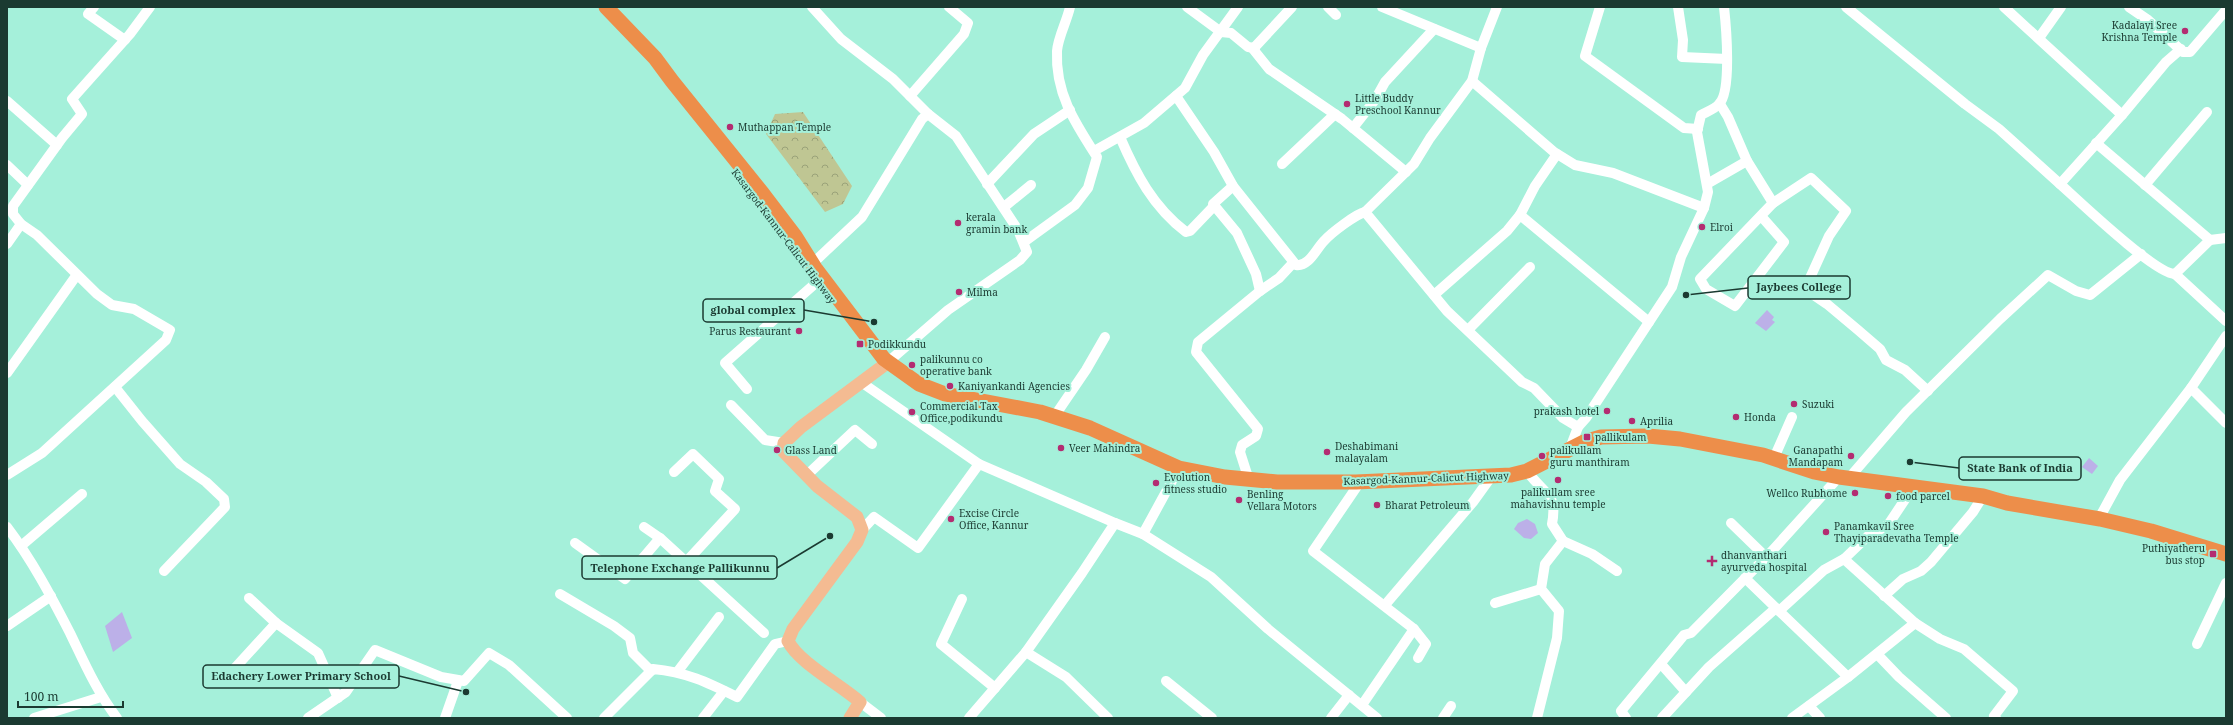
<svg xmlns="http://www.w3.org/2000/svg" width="2233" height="725" viewBox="0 0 2233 725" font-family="'Noto Serif',serif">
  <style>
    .park { fill: url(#park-crowns) }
    .water { fill: #bcb0e8 }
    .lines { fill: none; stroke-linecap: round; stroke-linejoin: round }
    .minor { stroke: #fff; stroke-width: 10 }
    .major { stroke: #f4bb92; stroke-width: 13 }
    .highway { stroke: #ed8e4a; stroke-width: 15 }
    .poi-dot { fill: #b32c71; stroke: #a5f0da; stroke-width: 1.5 }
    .labels { text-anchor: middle; stroke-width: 4; stroke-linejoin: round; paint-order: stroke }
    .poi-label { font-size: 10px; fill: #1b3a31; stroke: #a5f0da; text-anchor: start }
    .street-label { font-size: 10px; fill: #1b3a31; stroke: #a5f0da }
    .leader { fill: none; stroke: #1b3a31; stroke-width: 1.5 }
    .callout-dot { fill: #1b3a31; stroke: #a5f0da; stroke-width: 1.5 }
    .callout { fill: #a5f0da; stroke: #1b3a31; stroke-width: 1.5 }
    .callout-label { font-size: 11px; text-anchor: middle; font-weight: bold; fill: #1b3a31 }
  </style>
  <defs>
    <pattern id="park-crowns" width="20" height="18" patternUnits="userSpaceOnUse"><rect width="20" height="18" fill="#bfc693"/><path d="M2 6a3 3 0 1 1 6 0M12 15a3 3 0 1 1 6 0" fill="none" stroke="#9aa279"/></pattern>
  </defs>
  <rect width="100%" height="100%" fill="#a5f0da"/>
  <!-- park -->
  <polygon class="park" points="803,112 852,186 843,204 825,212 766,134 775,114"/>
  <!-- water -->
  <g class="water">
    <polygon points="1767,310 1774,317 1772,320 1775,322 1766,331 1755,323"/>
    <polygon points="2089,458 2098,466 2092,474 2082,467"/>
    <polygon points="1527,519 1535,524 1538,533 1531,539 1524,538 1514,529 1518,523"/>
    <polygon points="122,612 132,638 113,652 105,626"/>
  </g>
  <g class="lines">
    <!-- minor -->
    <g class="minor">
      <polyline points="94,7 88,14 125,40"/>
      <polyline points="812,7 841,39 893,79 928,114 956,136 1018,230 1027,252 1020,260 948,310 888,362"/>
      <polyline points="1187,7 1221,32 1231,33 1248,47 1255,48"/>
      <polyline points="1292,7 1253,49 1269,69 1342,119 1406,172"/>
      <polyline points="1328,7 1336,15"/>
      <polyline points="1382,7 1481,48 1497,7"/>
      <polyline points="1600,7 1585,56 1684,128 1698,129"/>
      <polyline points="1678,7 1683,40 1682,57 1727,59"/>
      <polyline points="1846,7 1965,104 1999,129 2060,184 2122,115 2004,7"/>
      <polyline points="2129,7 2148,20 2183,52 2190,52 2226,10"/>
      <polyline points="2039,38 2061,7"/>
      <polyline points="1481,48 1472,81 1430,138 1414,164 1365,212 1447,311 1522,382 1534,388 1563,418 1578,427"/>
      <polyline points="1472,81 1554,152 1575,165 1613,173 1704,208"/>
      <polyline points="910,96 964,34 968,23 949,7"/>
      <path d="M1176 96 1214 152 1233 186 1296 265C1309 267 1316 249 1324 241 1331 233 1356 214 1365 212"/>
      <polyline points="7,101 57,145"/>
      <polyline points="1720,104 1728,117 1747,161"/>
      <polyline points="2122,115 2166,62 2181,49"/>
      <polyline points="1353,128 1375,100 1385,82 1434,29"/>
      <path d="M1120 137C1136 174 1153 207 1186 232L1190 231 1214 206"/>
      <polyline points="1094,151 1144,123 1185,88 1203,55 1238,7"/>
      <polyline points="1282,164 1335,114"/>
      <polyline points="7,165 28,185"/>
      <polyline points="987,184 1034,134 1070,110"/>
      <polyline points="1707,184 1747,161 1773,203 1700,279 1706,289 1735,306 1784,242 1761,216"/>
      <path d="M2060 184C2079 201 2155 274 2175 274L2210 240 2096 143"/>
      <polyline points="2145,185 2207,112"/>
      <polyline points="1233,186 1213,204 1237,233 1256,274 1260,291 1279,278 1293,263"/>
      <polyline points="1773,203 1811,178 1846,211 1829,236 1805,289 1827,304 1858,330 1880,349 1886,360 1905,370 1928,391"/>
      <polyline points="1004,207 1031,185"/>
      <polyline points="1520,215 1535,186 1557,154"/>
      <polyline points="2210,240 2226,238"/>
      <path d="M1024 242 1075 205 1088 188 1097 157C1075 123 1055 93 1057 51 1058 37 1067 21 1070 7"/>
      <polyline points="7,244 21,224"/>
      <polyline points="812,264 862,217 922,119 928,114"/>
      <polyline points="2175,274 2226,321"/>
      <polyline points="1434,295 1507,231 1520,215 1649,322"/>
      <polyline points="1468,330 1530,267"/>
      <polyline points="7,373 76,276"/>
      <polyline points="861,382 979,464 1115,523"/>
      <polyline points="115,387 142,421 180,464 206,482 224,499 225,507 164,571"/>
      <polyline points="2191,388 2226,336"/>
      <polyline points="747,389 725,363 817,282"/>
      <polyline points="731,405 765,440 784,443"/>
      <polyline points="1054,417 1086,370 1105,337"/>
      <path d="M1569 451 1578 427 1586 418 1672 287 1681 257 1704 208 1708 192 1697 132 1701 115C1706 112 1715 109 1719 104 1732 92 1726 25 1724 7"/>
      <polyline points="1774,458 1792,417"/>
      <path d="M1527 471C1544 495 1558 492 1552 524L1563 541 1592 554 1617 571"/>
      <polyline points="674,472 693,454 719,479 715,491 735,509 686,562"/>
      <polyline points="7,475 42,453 166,340 170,330 134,309 112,305 97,294 37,235 21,224 13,214 13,206 62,138 82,114 72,99 130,34 150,7"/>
      <polyline points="807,475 855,430 872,444"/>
      <polyline points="1849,478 1906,412 2000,319 2048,275 2076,291 2090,295 2141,254"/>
      <polyline points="1247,480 1248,477 1240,452 1242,445 1256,436 1258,429 1196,352 1198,342 1260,291"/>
      <polyline points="1360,482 1313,551 1414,629 1362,705"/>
      <polyline points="1914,486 1888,525 1868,536 1844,559 1915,623 1940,639 1964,649 2013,691 1994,716 1996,718"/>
      <polyline points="2102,513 2120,480 2191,388 2226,423"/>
      <polyline points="1731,523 1766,557"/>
      <path d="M7 527C32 560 51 596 70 633 84 662 97 692 117 718"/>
      <polyline points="644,527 660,538 764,633"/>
      <polyline points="862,530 874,517 918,548 979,464"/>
      <polyline points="1143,534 1211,577 1268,629 1377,718"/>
      <polyline points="575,543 625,579 660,538"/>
      <polyline points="21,546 82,494"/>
      <polyline points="560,594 614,626 630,638 633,653 651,671"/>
      <polyline points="1884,596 1903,579 1921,571 1931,562 1973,512 1983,496"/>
      <polyline points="249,598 276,623 318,653 338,698"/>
      <polyline points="962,599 941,644 995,688"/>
      <polyline points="1495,603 1541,589"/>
      <polyline points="1385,605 1473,502 1491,477"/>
      <polyline points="1776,608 1848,677"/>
      <polyline points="1779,611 1824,570 1844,559"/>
      <polyline points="7,626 51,596"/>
      <polyline points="1414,629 1426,644 1418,658"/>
      <polyline points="2197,644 2226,583"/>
      <polyline points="1026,652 1066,677 1108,718"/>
      <polyline points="1877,654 1899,677 1946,718"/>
      <polyline points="1661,664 1686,692"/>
      <polyline points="678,671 719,617"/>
      <polyline points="223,681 276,623"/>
      <polyline points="1166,681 1212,718"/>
      <polyline points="860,702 881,718"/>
      <polyline points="1809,706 1820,718"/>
      <polyline points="34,718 101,697"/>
      <polyline points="308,718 346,692 375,650 441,677 464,681 489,653 509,665 567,718"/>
      <polyline points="445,718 458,681"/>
      <path d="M604 718 653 669C686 672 707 682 737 697L775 644 788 641"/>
      <polyline points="703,718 724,691"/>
      <polyline points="969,718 1026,652 1082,573 1115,523 1143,534 1179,468"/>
      <polyline points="1331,718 1349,695"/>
      <polyline points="1443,718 1451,706"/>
      <polyline points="1537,718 1557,638 1559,611 1541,589 1545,564 1563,541"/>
      <polyline points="1626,718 1621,711 1684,635 1691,633 1771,552 1839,477"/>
      <polyline points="1662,718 1709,667 1776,608 1745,578"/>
      <polyline points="1792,718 1848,677 1915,623"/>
    </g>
    <!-- major -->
    <path class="major" d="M850 718 860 702C841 685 798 662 788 641L793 629 857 542 862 530 857 517 817 486 783 451 784 443 801 427 883 366"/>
    <!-- highway -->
    <polyline class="highway" points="606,7 655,58 672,81 763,194 795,236 815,268 884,359 919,384 945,394 1040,412 1090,428 1179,468 1225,477 1277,482 1356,482 1511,475 1527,471 1584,442 1601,437 1648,436 1680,439 1763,455 1814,472 1839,477 1983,496 2007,503 2100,519 2151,531 2226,554"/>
  </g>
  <!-- markers -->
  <g class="poi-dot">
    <circle cx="2185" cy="31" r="4"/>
    <circle cx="1347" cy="104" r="4"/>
    <circle cx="730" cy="127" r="4"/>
    <circle cx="958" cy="223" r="4"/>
    <circle cx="1702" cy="227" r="4"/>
    <circle cx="959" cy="292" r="4"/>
    <circle cx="799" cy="331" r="4"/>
    <rect x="856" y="340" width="8" height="8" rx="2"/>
    <circle cx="912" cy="365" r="4"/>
    <circle cx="950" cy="386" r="4"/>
    <circle cx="1794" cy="404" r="4"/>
    <circle cx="1607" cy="411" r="4"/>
    <circle cx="912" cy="412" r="4"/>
    <circle cx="1736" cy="417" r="4"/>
    <circle cx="1632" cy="421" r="4"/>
    <rect x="1583" y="433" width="8" height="8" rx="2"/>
    <circle cx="1061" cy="448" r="4"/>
    <circle cx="777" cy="450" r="4"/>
    <circle cx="1327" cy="452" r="4"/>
    <circle cx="1542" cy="456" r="4"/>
    <circle cx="1851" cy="456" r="4"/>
    <circle cx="1558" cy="480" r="4"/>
    <circle cx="1156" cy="483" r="4"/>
    <circle cx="1855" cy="493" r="4"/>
    <circle cx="1888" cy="496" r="4"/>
    <circle cx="1239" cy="500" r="4"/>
    <circle cx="1377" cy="505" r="4"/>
    <circle cx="951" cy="519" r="4"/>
    <circle cx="1826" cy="532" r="4"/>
    <rect x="2209" y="550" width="8" height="8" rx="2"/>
    <path d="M1710 555h4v4h4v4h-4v4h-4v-4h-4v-4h4z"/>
  </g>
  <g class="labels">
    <!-- poi labels -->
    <g class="poi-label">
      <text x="2177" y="29" text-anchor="end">Kadalayi Sree<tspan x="2177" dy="12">Krishna Temple</tspan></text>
      <text x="1355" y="102">Little Buddy<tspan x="1355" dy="12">Preschool Kannur</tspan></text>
      <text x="738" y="131">Muthappan Temple</text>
      <text x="966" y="221">kerala<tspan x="966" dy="12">gramin bank</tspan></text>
      <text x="1710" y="231">Elroi</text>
      <text x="967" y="296">Milma</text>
      <text x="791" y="335" text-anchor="end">Parus Restaurant</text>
      <text x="868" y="348">Podikkundu</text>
      <text x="920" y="363">palikunnu co<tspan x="920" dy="12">operative bank</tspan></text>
      <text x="958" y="390">Kaniyankandi Agencies</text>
      <text x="1802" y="408">Suzuki</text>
      <text x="920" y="410">Commercial Tax<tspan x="920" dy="12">Office,podikundu</tspan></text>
      <text x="1599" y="415" text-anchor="end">prakash hotel</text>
      <text x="1744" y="421">Honda</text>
      <text x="1640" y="425">Aprilia</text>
      <text x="1595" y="441">pallikulam</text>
      <text x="1335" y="450">Deshabimani<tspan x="1335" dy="12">malayalam</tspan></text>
      <text x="1069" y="452">Veer Mahindra</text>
      <text x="785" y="454">Glass Land</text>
      <text x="1550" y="454">palikullam<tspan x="1550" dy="12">guru manthiram</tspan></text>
      <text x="1843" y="454" text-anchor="end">Ganapathi<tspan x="1843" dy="12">Mandapam</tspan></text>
      <text x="1164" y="481">Evolution<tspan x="1164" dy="12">fitness studio</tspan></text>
      <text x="1558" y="496" text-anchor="middle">palikullam sree<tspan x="1558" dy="12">mahavishnu temple</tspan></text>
      <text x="1847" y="497" text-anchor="end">Wellco Rubhome</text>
      <text x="1247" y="498">Benling<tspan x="1247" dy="12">Vellara Motors</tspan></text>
      <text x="1896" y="500">food parcel</text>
      <text x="1385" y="509">Bharat Petroleum</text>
      <text x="959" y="517">Excise Circle<tspan x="959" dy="12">Office, Kannur</tspan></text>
      <text x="1834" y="530">Panamkavil Sree<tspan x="1834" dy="12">Thayiparadevatha Temple</tspan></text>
      <text x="2205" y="552" text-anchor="end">Puthiyatheru<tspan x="2205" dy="12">bus stop</tspan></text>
      <text x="1721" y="559">dhanvanthari<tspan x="1721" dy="12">ayurveda hospital</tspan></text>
    </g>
    <!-- street labels -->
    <g class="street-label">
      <text transform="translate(784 236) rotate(53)" y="4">Kasargod-Kannur-Calicut Highway</text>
      <text transform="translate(1426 478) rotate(-2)" y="4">Kasargod-Kannur-Calicut Highway</text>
    </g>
  </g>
  <!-- callouts -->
  <path class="leader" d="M1686 295L1748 288M874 322L804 310M1910 462L1959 468M830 536L777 568M466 692L399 676"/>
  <g class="callout-dot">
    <circle cx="1686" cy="295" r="4"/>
    <circle cx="874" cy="322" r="4"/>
    <circle cx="1910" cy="462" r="4"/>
    <circle cx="830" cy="536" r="4"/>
    <circle cx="466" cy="692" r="4"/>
  </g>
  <g class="callout">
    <rect x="1748" y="276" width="102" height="23" rx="4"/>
    <rect x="703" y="299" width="101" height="23" rx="4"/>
    <rect x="1959" y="457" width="122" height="23" rx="4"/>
    <rect x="582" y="556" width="195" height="23" rx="4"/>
    <rect x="203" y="665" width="196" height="23" rx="4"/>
  </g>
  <g class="callout-label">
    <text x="1799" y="291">Jaybees College</text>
    <text x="753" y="314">global complex</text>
    <text x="2020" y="472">State Bank of India</text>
    <text x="680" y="572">Telephone Exchange Pallikunnu</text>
    <text x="301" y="680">Edachery Lower Primary School</text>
  </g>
  <!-- border -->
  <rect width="2233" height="725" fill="none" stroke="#1b3a31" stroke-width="16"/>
  <!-- scale -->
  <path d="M18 701v6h105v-6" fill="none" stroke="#1b3a31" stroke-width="2"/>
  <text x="24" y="701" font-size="12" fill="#1b3a31" stroke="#a5f0da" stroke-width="3" paint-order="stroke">100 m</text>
</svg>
